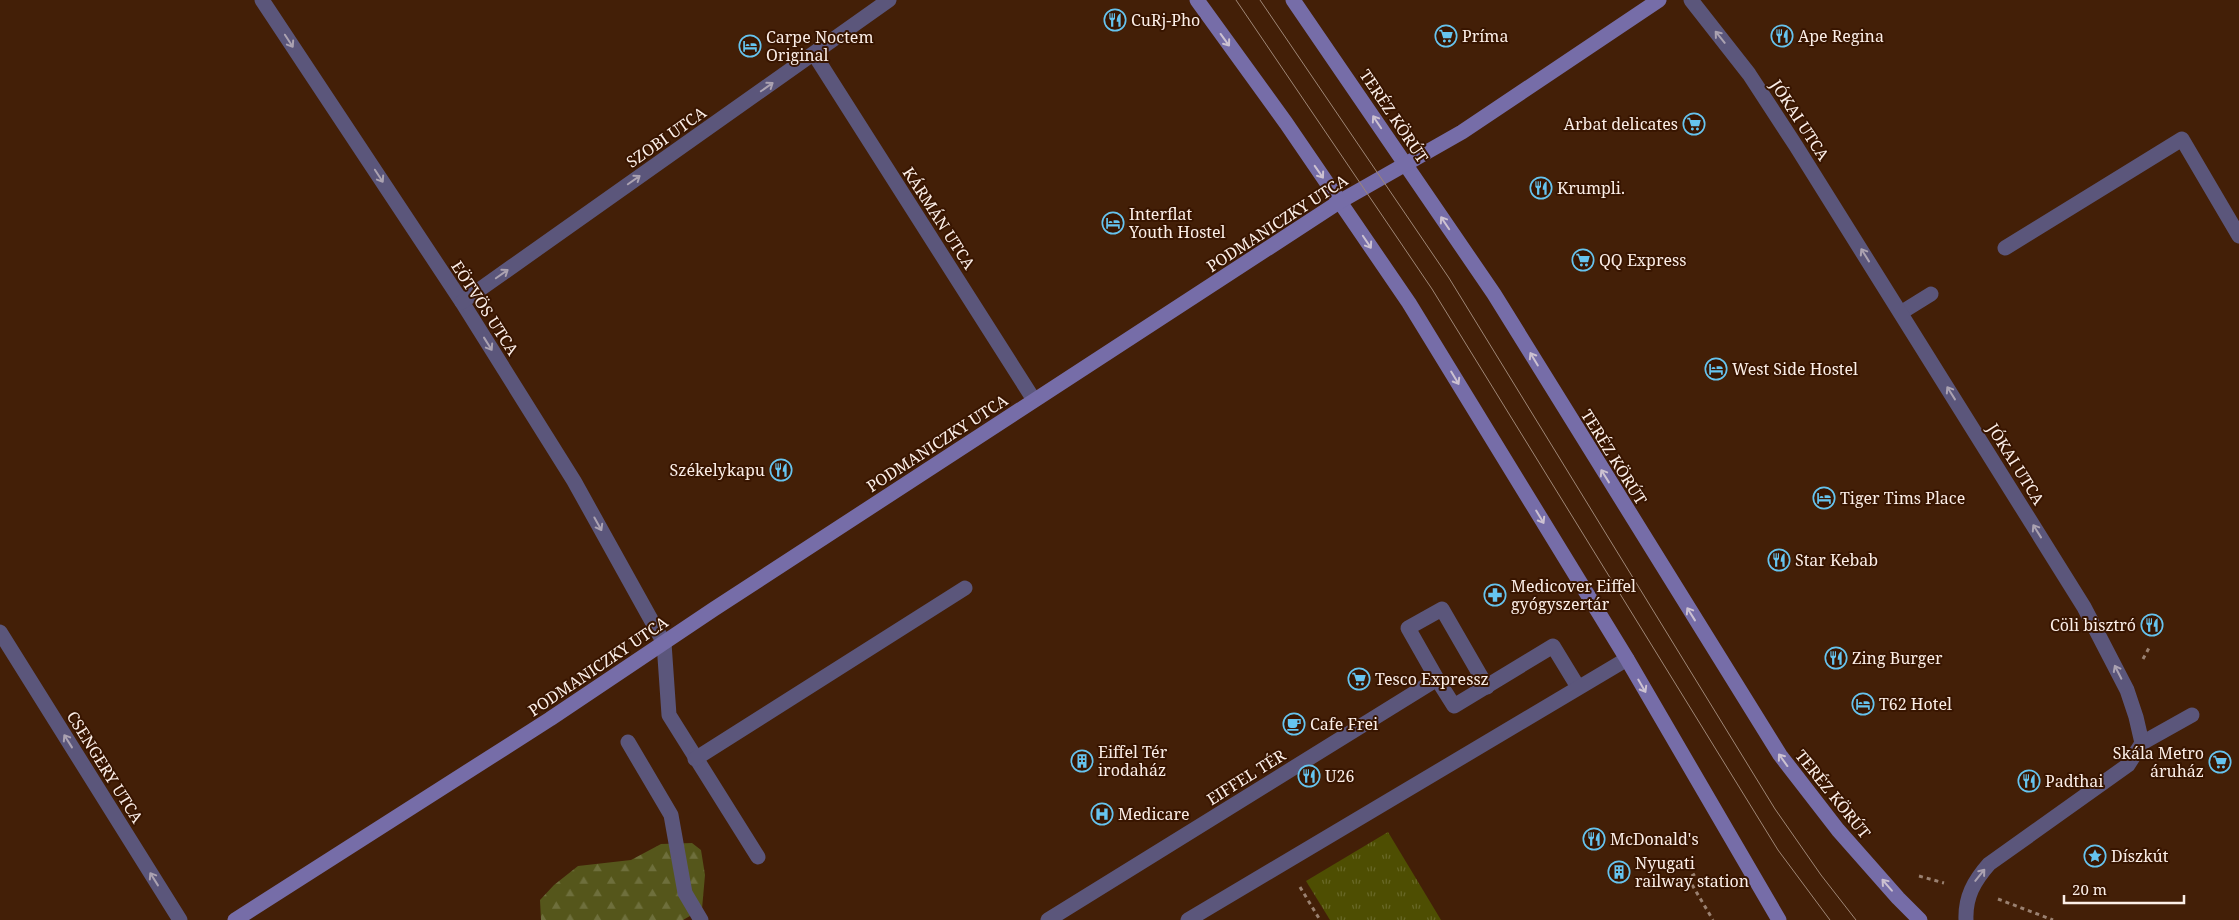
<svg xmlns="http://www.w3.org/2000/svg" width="2239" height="920" viewBox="0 0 2239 920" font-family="'Noto Serif',serif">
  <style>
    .grass { fill: url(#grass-tufts) }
    .forest { fill: url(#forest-firs) }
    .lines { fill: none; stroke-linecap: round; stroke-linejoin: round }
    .path { stroke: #9a8171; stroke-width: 3; stroke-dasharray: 4 4; stroke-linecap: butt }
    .lane { stroke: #5b567b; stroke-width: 15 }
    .street { stroke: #5b567b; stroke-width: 15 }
    .secondary { stroke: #766da8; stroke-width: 15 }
    .tram { stroke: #9e8676; stroke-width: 1 }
    .oneway { stroke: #aba2b1 }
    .oneway2 { stroke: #ccc1d1 }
    .labels { text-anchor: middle; stroke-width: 4; stroke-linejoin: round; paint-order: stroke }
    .poi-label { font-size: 16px; fill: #fbeee7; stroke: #381500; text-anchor: start }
    .street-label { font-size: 16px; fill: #fbeee7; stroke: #381500 }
  </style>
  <defs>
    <pattern id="grass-tufts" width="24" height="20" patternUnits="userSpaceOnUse" patternTransform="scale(1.25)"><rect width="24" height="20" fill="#4e4e02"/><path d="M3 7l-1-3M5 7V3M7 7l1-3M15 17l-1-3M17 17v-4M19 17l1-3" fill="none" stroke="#686827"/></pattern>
    <pattern id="forest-firs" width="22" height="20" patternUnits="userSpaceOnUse" patternTransform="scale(1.25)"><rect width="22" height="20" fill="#55561b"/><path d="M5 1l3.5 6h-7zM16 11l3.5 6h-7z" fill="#6e6f3c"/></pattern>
  </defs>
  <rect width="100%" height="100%" fill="#431f07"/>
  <!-- grass -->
  <polygon class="grass" points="1388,832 1441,920 1330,920 1306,881"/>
  <!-- forest -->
  <polygon class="forest" points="692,843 701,850 705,875 702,909 683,920 541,920 540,900 554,885 578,866 631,860 661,844"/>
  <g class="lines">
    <!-- path -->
    <g class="path">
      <polyline points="2143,659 2150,646"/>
      <polyline points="1695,874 1688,878 1713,920"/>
      <polyline points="1919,876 1944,883"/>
      <polyline points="1300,887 1320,920"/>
      <polyline points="1998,899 2053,920"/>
    </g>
    <!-- lane -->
    <g class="lane">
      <polyline points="2005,248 2182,139 2239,236"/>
      <polyline points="1902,312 1931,294"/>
      <polyline points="664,643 669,715 758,857"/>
      <polyline points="2142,743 2192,715"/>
      <polyline points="695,759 965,588"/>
    </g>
    <!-- street -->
    <g class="street">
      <polyline points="262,0 462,302 574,481 664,643"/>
      <path d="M1691 0 1749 74 1796 146 2084 607 2127 690 2136 717 2142 743 2128 765 1989 864C1974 881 1965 897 1966 920"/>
      <polyline points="814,54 1034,400"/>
      <polyline points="462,302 889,0"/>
      <polyline points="0,632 180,920"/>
      <polyline points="1437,679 1408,628 1442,609 1487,687"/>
      <polyline points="628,742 671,815 685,893 701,920"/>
      <polyline points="1048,920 1437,679 1454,706 1553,646 1578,687"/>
      <polyline points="1188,920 1627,659"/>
    </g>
    <!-- secondary -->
    <g class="secondary">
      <polyline points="1197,0 1286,123 1409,303 1627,659 1779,920"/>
      <polyline points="1293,0 1494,294 1780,755 1838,830 1898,898 1920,920"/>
      <polyline points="235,920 550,719 714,609 1339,202 1462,132 1659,0"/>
    </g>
    <!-- tram -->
    <g class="tram">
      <polyline points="1236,0 1432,289 1778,850 1830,920"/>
      <polyline points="1260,0 1449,278 1775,809 1821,875 1856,920"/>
    </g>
  </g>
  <!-- one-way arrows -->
  <defs><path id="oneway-shaft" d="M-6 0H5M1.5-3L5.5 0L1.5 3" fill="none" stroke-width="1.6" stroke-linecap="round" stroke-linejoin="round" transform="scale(1.25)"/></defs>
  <g class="oneway">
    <use href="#oneway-shaft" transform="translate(1720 37) rotate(-129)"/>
    <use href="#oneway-shaft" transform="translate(289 41) rotate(57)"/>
    <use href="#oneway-shaft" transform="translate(767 87) rotate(-35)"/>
    <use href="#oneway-shaft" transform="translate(379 176) rotate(57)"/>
    <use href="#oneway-shaft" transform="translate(634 180) rotate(-35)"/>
    <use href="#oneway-shaft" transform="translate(1865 255) rotate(-122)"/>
    <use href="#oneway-shaft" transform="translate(502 274) rotate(-35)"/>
    <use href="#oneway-shaft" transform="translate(488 344) rotate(58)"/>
    <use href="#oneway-shaft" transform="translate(1951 393) rotate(-122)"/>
    <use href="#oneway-shaft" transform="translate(598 524) rotate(61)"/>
    <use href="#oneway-shaft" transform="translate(2037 531) rotate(-122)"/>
    <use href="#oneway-shaft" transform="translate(2118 672) rotate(-117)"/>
    <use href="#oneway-shaft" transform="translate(68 741) rotate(-122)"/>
    <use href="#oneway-shaft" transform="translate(1980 875) rotate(-51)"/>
    <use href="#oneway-shaft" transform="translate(154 879) rotate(-122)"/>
  </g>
  <g class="oneway2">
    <use href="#oneway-shaft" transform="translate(1225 40) rotate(54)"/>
    <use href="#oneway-shaft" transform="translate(1377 122) rotate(-124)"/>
    <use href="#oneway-shaft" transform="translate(1319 172) rotate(55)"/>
    <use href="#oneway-shaft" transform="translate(1445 223) rotate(-124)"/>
    <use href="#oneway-shaft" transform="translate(1367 242) rotate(56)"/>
    <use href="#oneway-shaft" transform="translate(1534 359) rotate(-121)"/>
    <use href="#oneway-shaft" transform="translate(1455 378) rotate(59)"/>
    <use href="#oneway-shaft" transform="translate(1605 476) rotate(-122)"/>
    <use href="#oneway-shaft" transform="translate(1540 517) rotate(59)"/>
    <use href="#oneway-shaft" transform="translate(1691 614) rotate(-122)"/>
    <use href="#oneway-shaft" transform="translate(1642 686) rotate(60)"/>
    <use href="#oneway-shaft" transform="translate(1783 760) rotate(-126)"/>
    <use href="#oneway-shaft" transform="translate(1887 885) rotate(-131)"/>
  </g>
  <!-- icons -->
  <defs>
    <g id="restaurant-ring" transform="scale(1.125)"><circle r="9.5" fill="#381500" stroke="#66c4ef" stroke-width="1.5"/><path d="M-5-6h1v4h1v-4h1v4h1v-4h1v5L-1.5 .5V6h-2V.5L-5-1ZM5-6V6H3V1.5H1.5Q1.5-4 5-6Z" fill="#66c4ef"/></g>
    <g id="supermarket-ring" transform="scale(1.125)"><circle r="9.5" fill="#381500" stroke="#66c4ef" stroke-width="1.5"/><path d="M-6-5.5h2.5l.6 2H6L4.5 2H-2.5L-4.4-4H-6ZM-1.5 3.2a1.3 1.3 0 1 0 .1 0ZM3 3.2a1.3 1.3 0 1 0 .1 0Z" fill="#66c4ef"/></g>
    <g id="hotel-ring" transform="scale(1.125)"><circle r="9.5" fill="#381500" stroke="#66c4ef" stroke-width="1.5"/><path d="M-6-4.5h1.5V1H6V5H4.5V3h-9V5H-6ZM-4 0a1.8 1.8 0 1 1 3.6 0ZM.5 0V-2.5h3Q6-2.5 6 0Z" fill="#66c4ef"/></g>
    <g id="pharmacy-ring" transform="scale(1.125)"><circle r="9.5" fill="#381500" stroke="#66c4ef" stroke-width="1.5"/><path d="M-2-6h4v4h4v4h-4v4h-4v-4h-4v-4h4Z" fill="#66c4ef"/></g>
    <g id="cafe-ring" transform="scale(1.125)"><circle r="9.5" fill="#381500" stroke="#66c4ef" stroke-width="1.5"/><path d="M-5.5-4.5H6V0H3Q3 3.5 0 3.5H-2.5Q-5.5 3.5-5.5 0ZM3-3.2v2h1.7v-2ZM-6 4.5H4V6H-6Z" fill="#66c4ef"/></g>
    <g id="building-ring" transform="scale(1.125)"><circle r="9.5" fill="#381500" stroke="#66c4ef" stroke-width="1.5"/><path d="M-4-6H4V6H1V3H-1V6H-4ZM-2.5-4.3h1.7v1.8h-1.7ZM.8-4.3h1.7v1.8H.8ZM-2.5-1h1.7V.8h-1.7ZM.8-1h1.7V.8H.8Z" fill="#66c4ef"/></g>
    <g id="hospital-ring" transform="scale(1.125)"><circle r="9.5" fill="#381500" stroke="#66c4ef" stroke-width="1.5"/><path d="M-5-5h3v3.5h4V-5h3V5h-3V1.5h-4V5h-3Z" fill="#66c4ef"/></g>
    <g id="sight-ring" transform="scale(1.125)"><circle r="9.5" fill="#381500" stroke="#66c4ef" stroke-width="1.5"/><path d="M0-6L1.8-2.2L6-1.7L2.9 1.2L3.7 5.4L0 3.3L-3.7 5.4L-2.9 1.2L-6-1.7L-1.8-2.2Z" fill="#66c4ef"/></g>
  </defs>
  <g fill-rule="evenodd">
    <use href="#restaurant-ring" x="1115" y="20"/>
    <use href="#supermarket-ring" x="1446" y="36"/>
    <use href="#restaurant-ring" x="1782" y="36"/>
    <use href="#hotel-ring" x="750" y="46"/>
    <use href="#supermarket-ring" x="1694" y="124"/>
    <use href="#restaurant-ring" x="1541" y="188"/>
    <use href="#hotel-ring" x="1113" y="223"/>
    <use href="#supermarket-ring" x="1583" y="260"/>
    <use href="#hotel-ring" x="1716" y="369"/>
    <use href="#restaurant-ring" x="781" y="470"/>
    <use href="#hotel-ring" x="1824" y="498"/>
    <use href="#restaurant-ring" x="1779" y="560"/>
    <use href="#pharmacy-ring" x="1495" y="595"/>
    <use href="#restaurant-ring" x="2152" y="625"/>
    <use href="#restaurant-ring" x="1836" y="658"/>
    <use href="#supermarket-ring" x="1359" y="679"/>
    <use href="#hotel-ring" x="1863" y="704"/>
    <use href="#cafe-ring" x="1294" y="724"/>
    <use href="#building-ring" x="1082" y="761"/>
    <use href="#supermarket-ring" x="2220" y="762"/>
    <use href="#restaurant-ring" x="1309" y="776"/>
    <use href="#restaurant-ring" x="2029" y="781"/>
    <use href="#hospital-ring" x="1102" y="814"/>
    <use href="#restaurant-ring" x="1594" y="839"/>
    <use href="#sight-ring" x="2095" y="856"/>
    <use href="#building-ring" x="1619" y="872"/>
  </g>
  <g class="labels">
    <!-- poi labels -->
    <g class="poi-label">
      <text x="1131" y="26">CuRj-Pho</text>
      <text x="1462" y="42">Príma</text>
      <text x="1798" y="42">Ape Regina</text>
      <text x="766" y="43">Carpe Noctem<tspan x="766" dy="18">Original</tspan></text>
      <text x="1678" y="130" text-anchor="end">Arbat delicates</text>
      <text x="1557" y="194">Krumpli.</text>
      <text x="1129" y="220">Interflat<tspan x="1129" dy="18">Youth Hostel</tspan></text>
      <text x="1599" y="266">QQ Express</text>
      <text x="1732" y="375">West Side Hostel</text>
      <text x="765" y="476" text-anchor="end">Székelykapu</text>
      <text x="1840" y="504">Tiger Tims Place</text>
      <text x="1795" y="566">Star Kebab</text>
      <text x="1511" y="592">Medicover Eiffel<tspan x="1511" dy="18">gyógyszertár</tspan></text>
      <text x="2136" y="631" text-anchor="end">Cöli bisztró</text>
      <text x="1852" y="664">Zing Burger</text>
      <text x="1375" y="685">Tesco Expressz</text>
      <text x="1879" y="710">T62 Hotel</text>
      <text x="1310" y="730">Cafe Frei</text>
      <text x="1098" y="758">Eiffel Tér<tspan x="1098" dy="18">irodaház</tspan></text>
      <text x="2204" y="759" text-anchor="end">Skála Metro<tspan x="2204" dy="18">áruház</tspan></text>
      <text x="1325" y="782">U26</text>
      <text x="2045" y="787">Padthai</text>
      <text x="1118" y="820">Medicare</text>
      <text x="1610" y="845">McDonald's</text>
      <text x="2111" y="862">Díszkút</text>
      <text x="1635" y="869">Nyugati<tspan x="1635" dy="18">railway station</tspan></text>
    </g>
    <!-- street labels -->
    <g class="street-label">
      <text transform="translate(1394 116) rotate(56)" y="6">TERÉZ KÖRÚT</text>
      <text transform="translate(1800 120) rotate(57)" y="6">JÓKAI UTCA</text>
      <text transform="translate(666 137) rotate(-35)" y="6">SZOBI UTCA</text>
      <text transform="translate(939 218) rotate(57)" y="6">KÁRMÁN UTCA</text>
      <text transform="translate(1277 223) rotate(-33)" y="6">PODMANICZKY UTCA</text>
      <text transform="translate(485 308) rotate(57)" y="6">EÖTVÖS UTCA</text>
      <text transform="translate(937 443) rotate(-33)" y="6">PODMANICZKY UTCA</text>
      <text transform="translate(1614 457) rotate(58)" y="6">TERÉZ KÖRÚT</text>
      <text transform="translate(2016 464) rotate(58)" y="6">JÓKAI UTCA</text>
      <text transform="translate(598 666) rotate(-34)" y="6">PODMANICZKY UTCA</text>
      <text transform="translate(105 767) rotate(58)" y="6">CSENGERY UTCA</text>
      <text transform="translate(1246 777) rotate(-32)" y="6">EIFFEL TÉR</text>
      <text transform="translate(1833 794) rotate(51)" y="6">TERÉZ KÖRÚT</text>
    </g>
  </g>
  <!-- scale -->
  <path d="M2064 895v8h120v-8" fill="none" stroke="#fbeee7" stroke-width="2.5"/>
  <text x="2072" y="895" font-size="15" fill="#fbeee7" stroke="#381500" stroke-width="4" paint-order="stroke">20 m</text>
</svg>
